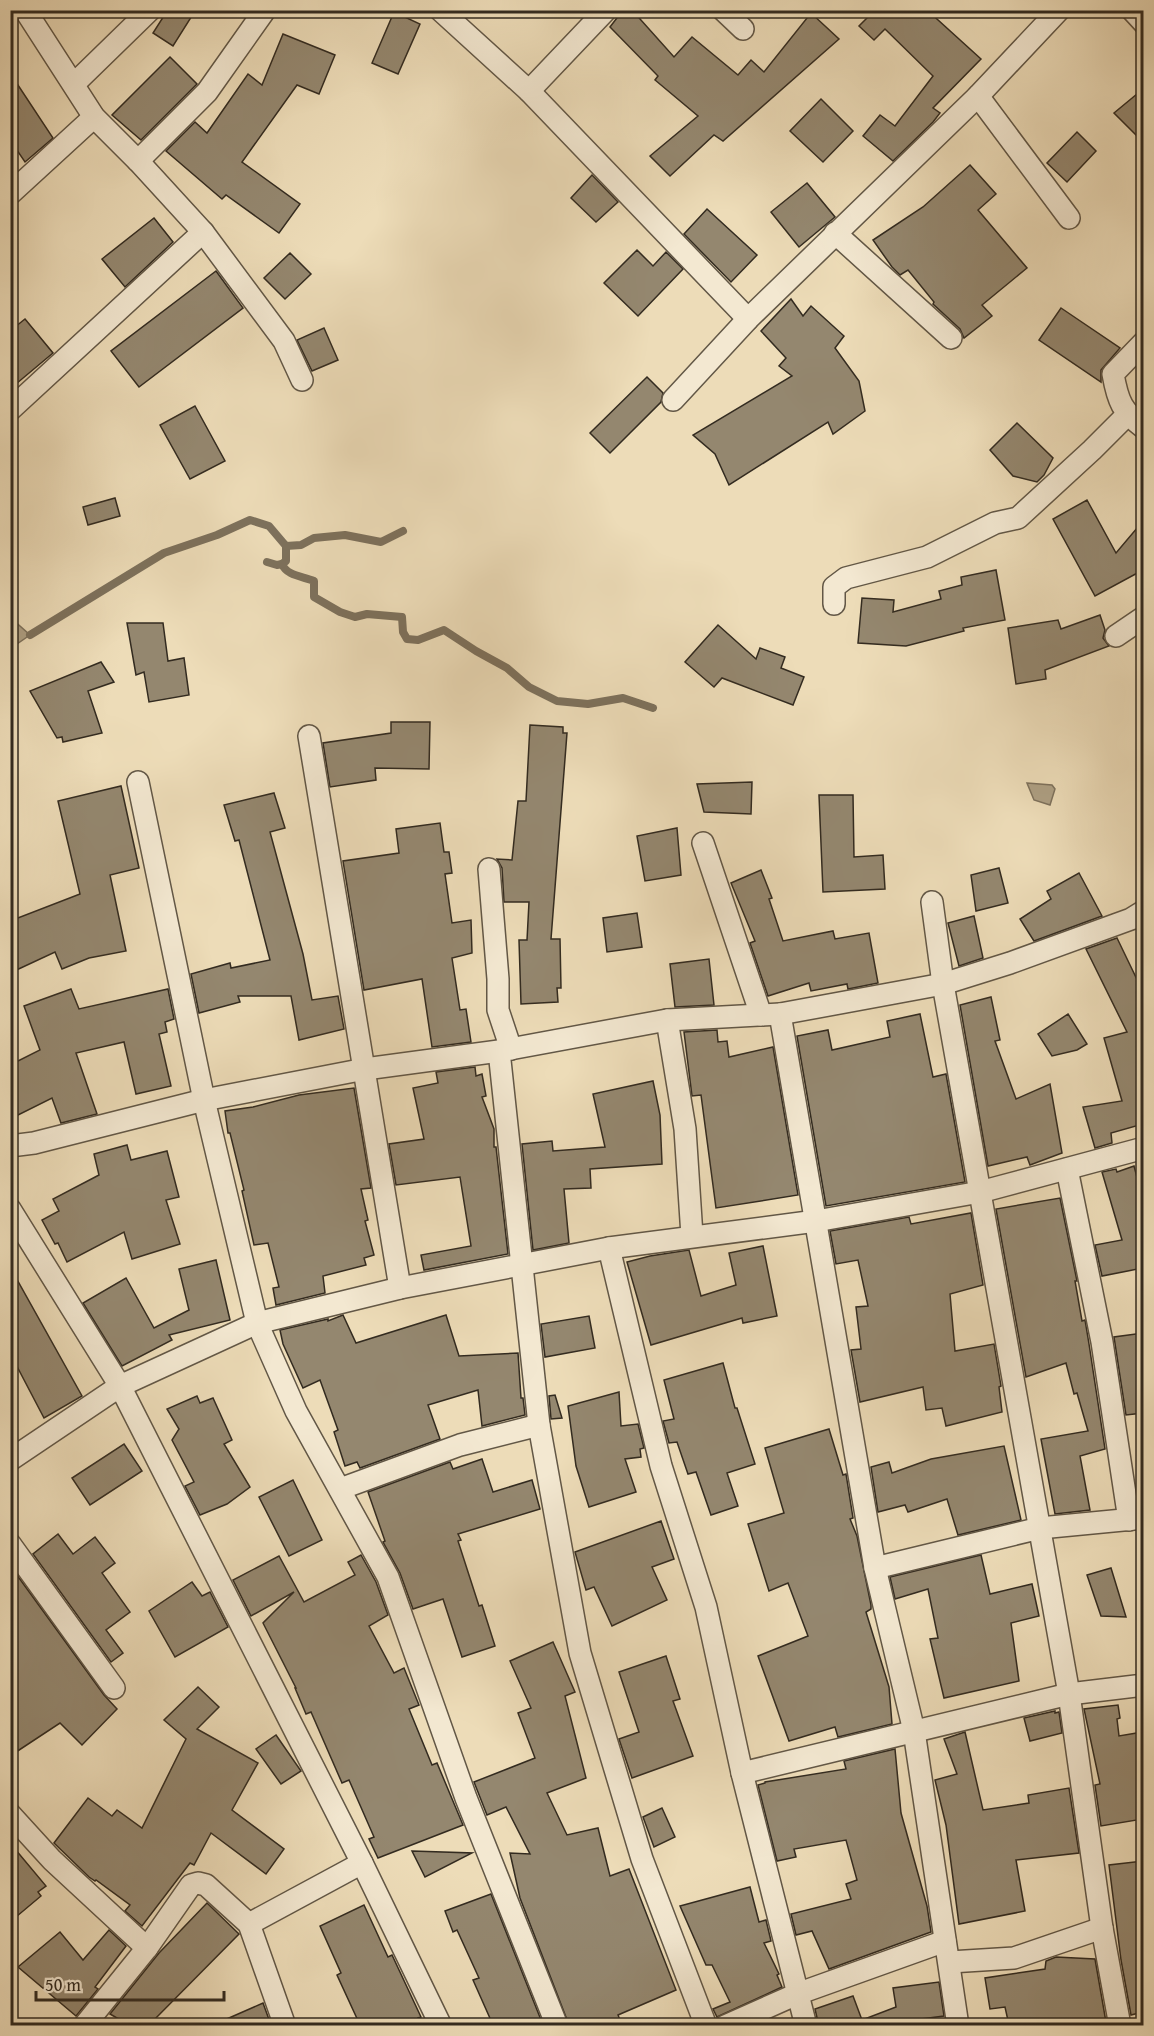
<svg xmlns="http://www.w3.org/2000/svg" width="1154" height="2036" viewBox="0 0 1154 2036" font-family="'Gentium Book Plus',serif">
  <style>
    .water { fill: #aea084; stroke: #7d715c; stroke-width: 1.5 }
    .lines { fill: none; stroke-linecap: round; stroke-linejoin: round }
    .stream { stroke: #7d715c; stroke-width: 8 }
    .building { fill: #94876f; stroke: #332b20; stroke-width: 1.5 }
    .street-casing { stroke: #625746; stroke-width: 24 }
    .street { stroke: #f3e8d1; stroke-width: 21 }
  </style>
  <rect width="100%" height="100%" fill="#eddcb8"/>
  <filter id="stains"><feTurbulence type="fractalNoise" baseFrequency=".00333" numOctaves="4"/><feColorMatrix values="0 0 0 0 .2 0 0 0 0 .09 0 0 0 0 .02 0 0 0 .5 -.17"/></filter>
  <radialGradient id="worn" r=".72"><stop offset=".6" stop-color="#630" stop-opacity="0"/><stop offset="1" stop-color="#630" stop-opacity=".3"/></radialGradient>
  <!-- water -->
  <g class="water">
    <polygon points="11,618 30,635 11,648"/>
    <polygon points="1027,783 1052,785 1055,789 1050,805 1034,800"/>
  </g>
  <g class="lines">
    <!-- stream -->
    <g class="stream">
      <path d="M286 546V561L282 564C287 576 302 576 314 581V597L340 612 355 617 367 614 402 617 403 632 407 639 418 640 444 630 476 651 507 668 529 687 557 701 588 704 623 698 653 708"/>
      <polyline points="267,562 277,565 282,564"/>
      <polyline points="30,635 164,553 217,535 250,520 269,526 286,546 301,545 314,538 345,535 381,542 403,531"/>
    </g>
  </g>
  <!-- building -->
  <g class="building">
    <polygon points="623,10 632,10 674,57 692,37 738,75 751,60 764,72 811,13 839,39 723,141 714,135 670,176 650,156 698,116 655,80 658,76 610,27"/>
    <polygon points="866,10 927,10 981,59 933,108 940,113 933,122 893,161 863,136 880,115 895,126 933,76 885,29 874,40 859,26 870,15"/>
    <polygon points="167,11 195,11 173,46 153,33"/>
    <polygon points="394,12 420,24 398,74 372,63"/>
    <polygon points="283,34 335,55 319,94 297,85 242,162 300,204 279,233 226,195 222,199 166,151 195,122 207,133 248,74 262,85"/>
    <polygon points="170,57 197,84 141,140 112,115"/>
    <polygon points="10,73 53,138 25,162 10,140"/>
    <polygon points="1143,89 1143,142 1114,113"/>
    <polygon points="821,99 853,131 823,162 790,131"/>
    <polygon points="1077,132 1096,151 1067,182 1047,163"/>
    <polygon points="970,165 996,194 978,210 1027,268 982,305 992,316 964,338 960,329 933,304 934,302 908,270 900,275 892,267 873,240 923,207"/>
    <polygon points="592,175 618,202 596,222 571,198"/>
    <polygon points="807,183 835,217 799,247 771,212"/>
    <polygon points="707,209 757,255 731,282 684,234"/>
    <polygon points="154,218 173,242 125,287 102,259"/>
    <polygon points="637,250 653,266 666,252 683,269 638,316 604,283"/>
    <polygon points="290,253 311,274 285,299 264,278"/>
    <polygon points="216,271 243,308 139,387 111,351"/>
    <polygon points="791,299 803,316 811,306 844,336 835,348 859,381 865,411 833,434 828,422 729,485 715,454 693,435 792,376 779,366 786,358 761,331"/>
    <polygon points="1061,308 1120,348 1101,370 1101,382 1039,340"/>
    <polygon points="25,319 53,353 10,389 10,331"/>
    <polygon points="324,328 338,360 312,371 297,340"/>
    <polygon points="647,377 663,393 661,402 610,453 590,433"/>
    <polygon points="195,406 225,461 190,479 160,425"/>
    <polygon points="1017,423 1053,458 1044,475 1037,482 1013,476 990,450"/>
    <polygon points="115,498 120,516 88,525 83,507"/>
    <polygon points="1087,500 1116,553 1143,521 1143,570 1095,596 1053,519"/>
    <polygon points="996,570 1005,620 963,628 964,631 906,646 858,643 862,598 894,600 893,612 941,599 939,591 962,585 961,577"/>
    <polygon points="1100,615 1105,630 1103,638 1109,646 1045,670 1046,679 1016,684 1008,628 1058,620 1061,629"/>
    <polygon points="127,623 163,623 168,661 184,658 189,695 149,702 144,672 136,675"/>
    <polygon points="718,625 756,659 760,648 785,657 781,668 804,677 793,705 722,678 714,687 685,662"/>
    <polygon points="101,662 114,682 88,691 102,733 63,742 62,737 57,738 30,691"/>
    <polygon points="391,722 430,722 429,769 375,768 376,780 330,787 323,743 391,733"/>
    <polygon points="530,725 563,727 563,733 567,733 551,939 560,939 561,988 557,988 558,1002 521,1004 519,940 527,940 529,902 504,902 502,868 497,859 512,860 518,801 526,801"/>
    <polygon points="752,782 751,814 704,812 697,784"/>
    <polygon points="121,786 139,868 110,875 126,951 89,958 62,969 55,952 10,973 10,921 80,894 58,801"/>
    <polygon points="274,793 285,828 270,832 303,954 312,1000 338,996 344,1029 299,1040 291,996 238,996 240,1002 199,1013 191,974 230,963 231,968 270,960 239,840 235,841 224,805"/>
    <polygon points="819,795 853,795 854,857 883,855 885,889 823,892"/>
    <polygon points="440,823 444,852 449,852 452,873 445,874 452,923 471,920 472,953 452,958 460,1010 466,1009 471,1042 432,1047 422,979 364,990 343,861 399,853 396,829"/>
    <polygon points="677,828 681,875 645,881 637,836"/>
    <polygon points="999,868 1008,903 976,911 971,875"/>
    <polygon points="761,870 772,898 769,899 783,941 833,931 835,939 869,933 878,983 848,989 847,984 811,991 809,983 768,996 750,943 755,941 731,883"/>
    <polygon points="1079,873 1102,916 1034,941 1020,919 1051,899 1047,891"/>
    <polygon points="637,913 642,947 607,952 603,918"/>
    <polygon points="974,916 983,958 959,966 948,923"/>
    <polygon points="1117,938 1143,992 1143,1124 1111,1133 1112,1143 1095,1148 1083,1107 1122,1101 1104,1038 1127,1032 1086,949"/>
    <polygon points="709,959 714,1005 675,1007 670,964"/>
    <polygon points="71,989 79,1009 168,989 174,1019 165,1022 167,1032 159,1034 171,1086 136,1094 124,1042 76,1053 97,1114 61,1123 52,1098 10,1119 10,1065 40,1050 24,1006"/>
    <polygon points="991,997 1000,1040 995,1041 1016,1099 1050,1084 1062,1153 1030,1165 1027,1157 988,1166 960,1005"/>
    <polygon points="920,1014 933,1077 946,1074 965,1182 826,1206 797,1036 828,1030 832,1050 890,1037 887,1021"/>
    <polygon points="1068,1014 1087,1044 1077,1050 1052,1056 1038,1034"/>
    <polygon points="717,1030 718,1042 727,1041 729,1057 773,1047 798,1195 716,1208 701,1095 692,1096 684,1032"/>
    <polygon points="475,1067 476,1076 482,1074 486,1096 482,1097 494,1129 494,1147 496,1147 508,1254 424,1270 421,1255 471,1246 460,1177 396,1185 389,1144 424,1139 413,1088 438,1083 436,1072"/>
    <polygon points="653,1081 660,1115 662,1164 590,1169 591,1188 564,1189 569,1243 533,1250 522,1144 552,1141 553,1151 605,1147 593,1094"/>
    <polygon points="354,1088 371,1188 361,1189 368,1220 365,1221 374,1255 364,1258 366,1265 323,1276 325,1293 276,1305 273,1288 279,1287 268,1243 254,1245 242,1191 244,1190 230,1133 228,1133 225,1111 253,1107 299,1095"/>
    <polygon points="127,1145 131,1160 167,1151 179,1197 166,1200 180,1244 132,1259 124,1232 67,1262 58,1243 55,1244 42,1220 59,1211 53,1199 99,1175 94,1154"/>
    <polygon points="1134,1166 1143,1200 1143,1268 1102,1276 1095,1245 1122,1240 1102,1172 1116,1169 1117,1172"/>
    <polygon points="1060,1198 1077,1281 1075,1281 1082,1321 1085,1320 1089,1344 1105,1449 1080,1456 1090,1510 1055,1514 1041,1439 1088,1431 1077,1393 1074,1394 1066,1363 1026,1377 996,1209"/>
    <polygon points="971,1213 983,1285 950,1294 955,1351 994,1344 1001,1386 999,1387 1002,1412 946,1426 942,1408 926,1410 923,1387 860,1402 851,1350 861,1349 856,1307 868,1306 858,1260 836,1264 830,1231 909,1217 911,1224"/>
    <polygon points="763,1246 777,1316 743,1323 742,1318 651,1345 627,1262 650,1256 689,1250 701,1296 736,1285 729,1253"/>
    <polygon points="216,1260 230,1320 169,1335 172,1340 122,1366 83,1303 126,1278 154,1328 189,1310 179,1269"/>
    <polygon points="10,1267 82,1396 44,1418 10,1353"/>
    <polygon points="343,1315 356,1343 446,1315 459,1356 518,1353 521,1398 523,1398 525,1415 482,1426 478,1390 428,1405 440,1439 360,1468 357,1462 345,1466 334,1432 338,1430 320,1380 303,1388 283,1344 280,1330 328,1319 328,1321"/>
    <polygon points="589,1316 595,1348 545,1357 541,1324"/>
    <polygon points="1143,1333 1143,1365 1141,1365 1143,1413 1126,1415 1114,1337"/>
    <polygon points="723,1363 735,1408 737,1408 755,1464 727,1473 738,1506 711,1515 696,1472 688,1474 677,1442 669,1443 663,1421 674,1419 664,1380"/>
    <polygon points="619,1392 621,1426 638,1424 644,1448 640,1449 641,1457 625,1459 636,1492 589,1507 576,1466 568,1406"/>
    <polygon points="555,1395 562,1418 551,1419 549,1396"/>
    <polygon points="197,1396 200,1403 213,1398 232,1440 224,1444 250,1487 227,1504 200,1515 185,1486 194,1482 172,1440 179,1429 167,1409"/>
    <polygon points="829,1429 843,1475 846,1474 853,1518 850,1519 857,1536 871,1605 871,1609 866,1612 889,1687 892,1724 838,1737 835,1727 789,1741 758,1656 808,1636 788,1583 769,1591 748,1524 784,1513 765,1448"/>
    <polygon points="124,1444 142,1471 90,1505 72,1478"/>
    <polygon points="1004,1446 1021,1520 958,1535 947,1499 908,1512 905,1505 878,1512 871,1467 889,1462 892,1473 931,1459"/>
    <polygon points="482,1459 493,1492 532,1480 540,1509 458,1534 461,1540 458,1541 479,1606 482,1605 495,1646 462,1657 443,1599 413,1609 400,1573 383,1542 385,1541 368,1492 450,1462 453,1469"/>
    <polygon points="293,1480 322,1540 289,1556 259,1497"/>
    <polygon points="661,1521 674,1559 652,1567 667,1600 612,1626 594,1587 586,1590 575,1552"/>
    <polygon points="58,1534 73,1554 95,1537 115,1563 102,1573 130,1612 106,1630 123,1653 111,1662 33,1554"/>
    <polygon points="361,1555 376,1582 388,1615 369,1626 394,1673 404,1668 419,1705 409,1709 432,1765 437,1763 463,1825 378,1858 369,1839 374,1837 349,1780 342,1783 311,1712 306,1714 295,1688 296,1688 263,1623 294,1592 251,1616 233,1580 279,1556 304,1602 355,1575 348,1562"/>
    <polygon points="981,1555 990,1594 1032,1584 1039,1616 1011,1623 1019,1681 944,1698 930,1639 938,1638 928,1589 895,1599 890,1577"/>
    <polygon points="1111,1568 1126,1617 1101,1616 1087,1575"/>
    <polygon points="14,1571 104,1695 117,1709 82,1745 60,1723 10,1756 10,1573"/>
    <polygon points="192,1582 202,1596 210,1592 228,1627 175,1657 149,1611"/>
    <polygon points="553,1642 575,1692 565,1696 586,1778 547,1793 567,1835 598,1828 610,1876 629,1869 676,1990 618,2015 622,2025 569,2025 520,1898 510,1853 530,1854 506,1807 487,1815 474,1782 535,1758 518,1713 531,1708 510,1661"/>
    <polygon points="666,1656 680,1699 673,1701 693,1756 632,1778 619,1739 639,1732 619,1672"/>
    <polygon points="198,1687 219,1707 197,1729 258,1763 232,1810 284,1849 266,1874 211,1833 194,1865 190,1863 142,1926 125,1911 130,1905 96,1880 95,1881 89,1877 54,1843 88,1798 112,1816 117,1810 142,1828 186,1739 164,1720"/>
    <polygon points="1118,1705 1120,1718 1117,1719 1119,1736 1143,1732 1143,1773 1137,1774 1143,1819 1101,1826 1095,1785 1100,1784 1084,1709"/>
    <polygon points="1055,1711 1055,1713 1059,1712 1062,1733 1030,1741 1024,1718"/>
    <polygon points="965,1732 983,1810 1029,1803 1028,1795 1069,1788 1079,1853 1016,1860 1025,1911 959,1924 946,1825 935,1780 957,1774 944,1739"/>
    <polygon points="276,1735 301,1771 281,1784 256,1749"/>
    <polygon points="895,1749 901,1813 927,1906 931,1932 829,1969 812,1931 796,1935 791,1914 851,1899 846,1884 857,1880 846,1840 794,1849 796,1857 777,1861 758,1785 765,1783 765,1782 846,1769 844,1761"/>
    <polygon points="662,1808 675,1837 654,1847 643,1817"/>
    <polygon points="10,1843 46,1886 38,1892 41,1896 10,1922"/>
    <polygon points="412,1851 472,1853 425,1877"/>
    <polygon points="1143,1861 1143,2012 1131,2015 1121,1960 1109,1865"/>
    <polygon points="750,1887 759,1922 766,1920 771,1941 764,1943 779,1974 777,1975 782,1987 717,2017 713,2009 730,2002 712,1965 706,1965 680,1906"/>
    <polygon points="491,1894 543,2025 493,2025 473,1980 479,1978 457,1930 453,1932 445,1911"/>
    <polygon points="207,1903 239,1934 149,2025 129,2025 110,2014 159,1953"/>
    <polygon points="364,1905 388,1957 392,1955 421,2017 418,2018 422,2025 360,2025 337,1975 341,1973 320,1926"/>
    <polygon points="109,1930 126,1946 95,1987 98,1989 76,2016 18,1967 60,1932 83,1960"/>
    <polygon points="1056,1957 1095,1959 1106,2022 1094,2025 1009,2025 1005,2007 990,2009 985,1978 1045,1969 1046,1961"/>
    <polygon points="939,1982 944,2016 914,2020 914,2025 819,2025 818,2022 815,2009 853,1996 862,2020 896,2007 893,1988"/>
    <polygon points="263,2003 271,2025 213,2025"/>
  </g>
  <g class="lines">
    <!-- street casing -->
    <g class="street-casing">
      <g id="street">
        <polyline points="25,10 94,117 138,161 203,232 284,341 302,380"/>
        <polyline points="440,10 529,91 748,319"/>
        <polyline points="723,10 743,29"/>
        <polyline points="1132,10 1144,23"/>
        <polyline points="74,84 150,10"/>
        <polyline points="529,91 606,10"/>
        <polyline points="978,96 1069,218"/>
        <polyline points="138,161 207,92 265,10"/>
        <polyline points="10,194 94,117"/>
        <polyline points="835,233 951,338"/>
        <path d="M1144 342 1113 374C1118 402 1122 411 1144 428"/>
        <polyline points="673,400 748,319 978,96 1059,10"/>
        <polyline points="10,410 203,232"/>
        <polyline points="834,604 834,587 846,578 927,557 995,523 1018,518 1092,450 1127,415"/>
        <polyline points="1116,636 1144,617"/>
        <polyline points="309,736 400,1288"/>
        <polyline points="138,782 204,1100 257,1323 296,1411 388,1577 466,1798 557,2026"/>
        <polyline points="703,843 761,1015"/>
        <polyline points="489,869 498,979 498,1010 511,1049"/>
        <polyline points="932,902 943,984 1069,1694 1102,1928 1120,2026"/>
        <polyline points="780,1014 875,1568 914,1731 958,2026"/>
        <polyline points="667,1020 685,1129 692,1236"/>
        <polyline points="499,1051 539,1425 580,1653 642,1859 706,2026"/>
        <polyline points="10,1146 34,1143 204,1100 365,1069 499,1051 667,1020 780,1014 943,984 1010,963 1131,919 1144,911"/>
        <polyline points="1067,1169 1102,1342 1129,1520"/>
        <polyline points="10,1209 120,1386 362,1863 441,2026"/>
        <polyline points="609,1248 661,1466 706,1607 742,1773 806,2026"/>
        <polyline points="10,1460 120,1386 257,1323 400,1288 609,1248 816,1221 980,1192 1144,1148"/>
        <polyline points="340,1489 460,1445 539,1425"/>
        <polyline points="10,1544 114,1688"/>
        <polyline points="875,1568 1040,1528 1144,1518"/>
        <polyline points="742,1773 1069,1694 1144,1685"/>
        <polyline points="10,1814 52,1860 147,1948"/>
        <polyline points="249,1924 362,1863"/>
        <polyline points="950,1962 1014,1958 1102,1928"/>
        <polyline points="84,2026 147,1948 191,1885 198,1883 206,1885 249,1924 285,2026"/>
        <polyline points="725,2026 797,1994 945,1941"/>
      </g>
    </g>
    <!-- street -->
    <use href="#street" class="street"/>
  </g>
  <!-- margin -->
  <rect width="1154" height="2036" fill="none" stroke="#eddcb8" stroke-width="36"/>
  <rect x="12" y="12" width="1130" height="2012" fill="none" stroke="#332b20" stroke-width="3"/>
  <rect x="18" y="18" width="1118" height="2000" fill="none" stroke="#332b20" stroke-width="1.5"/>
  <!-- scale -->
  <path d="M36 1991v9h188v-9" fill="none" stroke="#332b20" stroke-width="3"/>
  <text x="45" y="1991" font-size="18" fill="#332b20" stroke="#f3e8d1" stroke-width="4.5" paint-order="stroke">50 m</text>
  <rect width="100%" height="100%" filter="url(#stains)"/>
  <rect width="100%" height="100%" fill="url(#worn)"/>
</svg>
